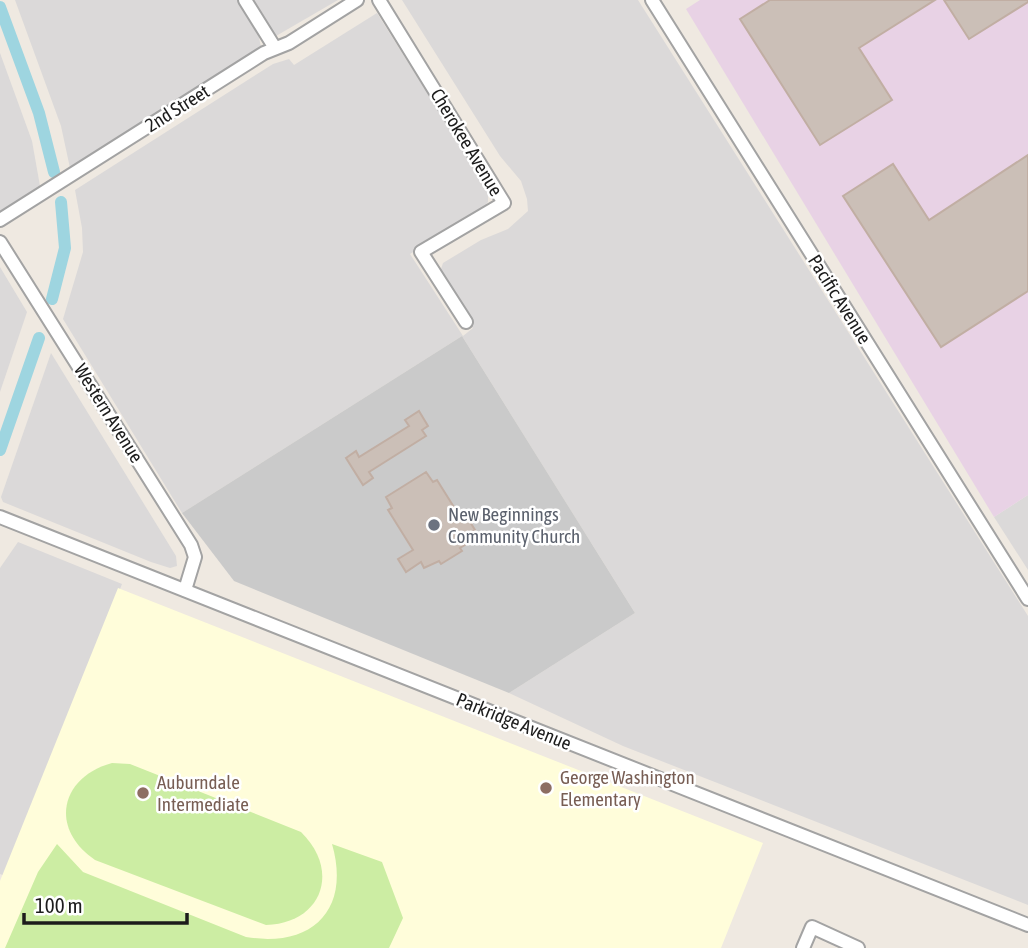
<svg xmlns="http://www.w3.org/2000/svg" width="1028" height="948" viewBox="0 0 1028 948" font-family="'Asap Condensed',sans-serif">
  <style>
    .residential { fill: #dbd9d9 }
    .industrial { fill: #e8d2e5 }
    .education { fill: #fffdda }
    .religious { fill: #cacaca }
    .grass { fill: #cceda3 }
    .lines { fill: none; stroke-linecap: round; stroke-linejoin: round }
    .canal { stroke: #9ed5e0; stroke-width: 12 }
    .building { fill: #cbbfb7; stroke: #c1aea3; stroke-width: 2 }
    .minor-casing { stroke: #a3a3a3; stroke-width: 16 }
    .minor { stroke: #fff; stroke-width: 12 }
    .worship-dot { fill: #6b7280; stroke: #fff; stroke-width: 2.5 }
    .education-dot { fill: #8d6e63; stroke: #fff; stroke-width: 2.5 }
    .labels { text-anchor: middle; stroke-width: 5; stroke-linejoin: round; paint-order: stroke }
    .street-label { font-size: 19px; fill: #1c1c1c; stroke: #fff }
    .worship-label { font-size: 19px; fill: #5b616d; stroke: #fff; text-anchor: start }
    .education-label { font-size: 19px; fill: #785e54; stroke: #fff; text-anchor: start }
  </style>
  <rect width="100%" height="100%" fill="#efe9e1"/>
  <!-- residential -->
  <g class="residential">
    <polygon points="15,0 239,0 257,28 261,47 70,168 61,126"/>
    <polygon points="254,0 338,0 276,36"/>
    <polygon points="402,0 638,0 1028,616 1028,905 623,746 509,693 635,613 462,336 182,513 63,319 83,252 82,228 75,190 273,64 289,59 294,65 377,13 488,190 488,202 483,208 410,254 463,336 473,328 449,296 440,272 443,263 481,240 508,229 528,211 527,199 521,181 500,156"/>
    <polygon points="0,53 32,141 40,186 0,212"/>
    <polygon points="0,267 27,312 0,392"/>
    <polygon points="51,353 176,556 177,566 170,568 151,562 3,502 1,497"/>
    <polygon points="1028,495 1028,570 994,517"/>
    <polygon points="18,542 122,584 5,876 0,874 0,568"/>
  </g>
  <!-- industrial -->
  <polygon class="industrial" points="700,0 1028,0 1028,495 994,517 686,9"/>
  <!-- education -->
  <polygon class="education" points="118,588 763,843 721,948 0,948 0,881"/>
  <!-- religious -->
  <polygon class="religious" points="462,336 635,613 509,693 234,581 182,513"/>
  <!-- grass -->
  <g class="grass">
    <path d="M112 763 130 764 301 832C341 871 322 923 266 925L95 860C49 829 60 777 112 763Z"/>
    <path d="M57 844 83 872 246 937C312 948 351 910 332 844L382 862 403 918 389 948H5L38 872Z"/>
  </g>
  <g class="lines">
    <!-- canal -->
    <g class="canal">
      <polyline points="0,7 39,113 54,172"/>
      <polyline points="52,299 65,248 61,202"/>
      <polyline points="0,450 39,338"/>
    </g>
  </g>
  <!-- building -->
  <g class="building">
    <polygon points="770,0 935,0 859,48 892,100 820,145 740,19"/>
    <polygon points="944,0 1028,0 1028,2 969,39"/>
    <polygon points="1028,155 1028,291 941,347 843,196 893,164 929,220"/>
    <polygon points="419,411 428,426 422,430 426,436 369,472 373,478 363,485 346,458 356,451 359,457 409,426 405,420"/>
    <polygon points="426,472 433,482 437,480 462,520 467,517 475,530 470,533 473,537 471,541 460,548 462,551 441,564 439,561 424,568 421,562 406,572 398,559 413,550 388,510 392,508 386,497"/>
  </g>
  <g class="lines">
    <!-- minor casing -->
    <g class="minor-casing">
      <g id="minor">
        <polyline points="245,0 275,48"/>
        <polyline points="379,0 504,203 421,252 466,322"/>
        <polyline points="652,0 1028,599"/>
        <polyline points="0,220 264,53 289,43 357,0"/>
        <polyline points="0,242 191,545 195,557 185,590"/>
        <polyline points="0,517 1028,925"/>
        <polyline points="803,948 812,927 858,948"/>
      </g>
    </g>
    <!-- minor -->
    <use href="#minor" class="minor"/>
  </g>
  <!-- markers -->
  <circle class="worship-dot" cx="434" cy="525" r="7"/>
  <g class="education-dot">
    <circle cx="546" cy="788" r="7"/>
    <circle cx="143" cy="793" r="7"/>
  </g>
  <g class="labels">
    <!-- street labels -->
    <g class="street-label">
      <text transform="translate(177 108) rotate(-32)" y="7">2nd Street</text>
      <text transform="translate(467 142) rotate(59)" y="7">Cherokee Avenue</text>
      <text transform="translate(840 299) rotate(58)" y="7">Pacific Avenue</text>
      <text transform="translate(109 413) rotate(58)" y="7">Western Avenue</text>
      <text transform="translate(514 721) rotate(22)" y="7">Parkridge Avenue</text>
    </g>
    <!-- worship labels -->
    <g class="worship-label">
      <text x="448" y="521">New Beginnings<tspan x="448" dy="22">Community Church</tspan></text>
    </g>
    <!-- education labels -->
    <g class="education-label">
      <text x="560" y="784">George Washington<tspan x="560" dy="22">Elementary</tspan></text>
      <text x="157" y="789">Auburndale<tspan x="157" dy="22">Intermediate</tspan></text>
    </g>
  </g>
  <!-- scale -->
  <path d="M24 913v10h163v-10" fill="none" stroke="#1c1c1c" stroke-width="3.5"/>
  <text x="35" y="913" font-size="21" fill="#1c1c1c" stroke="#ffffff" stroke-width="5" paint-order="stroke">100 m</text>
</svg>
